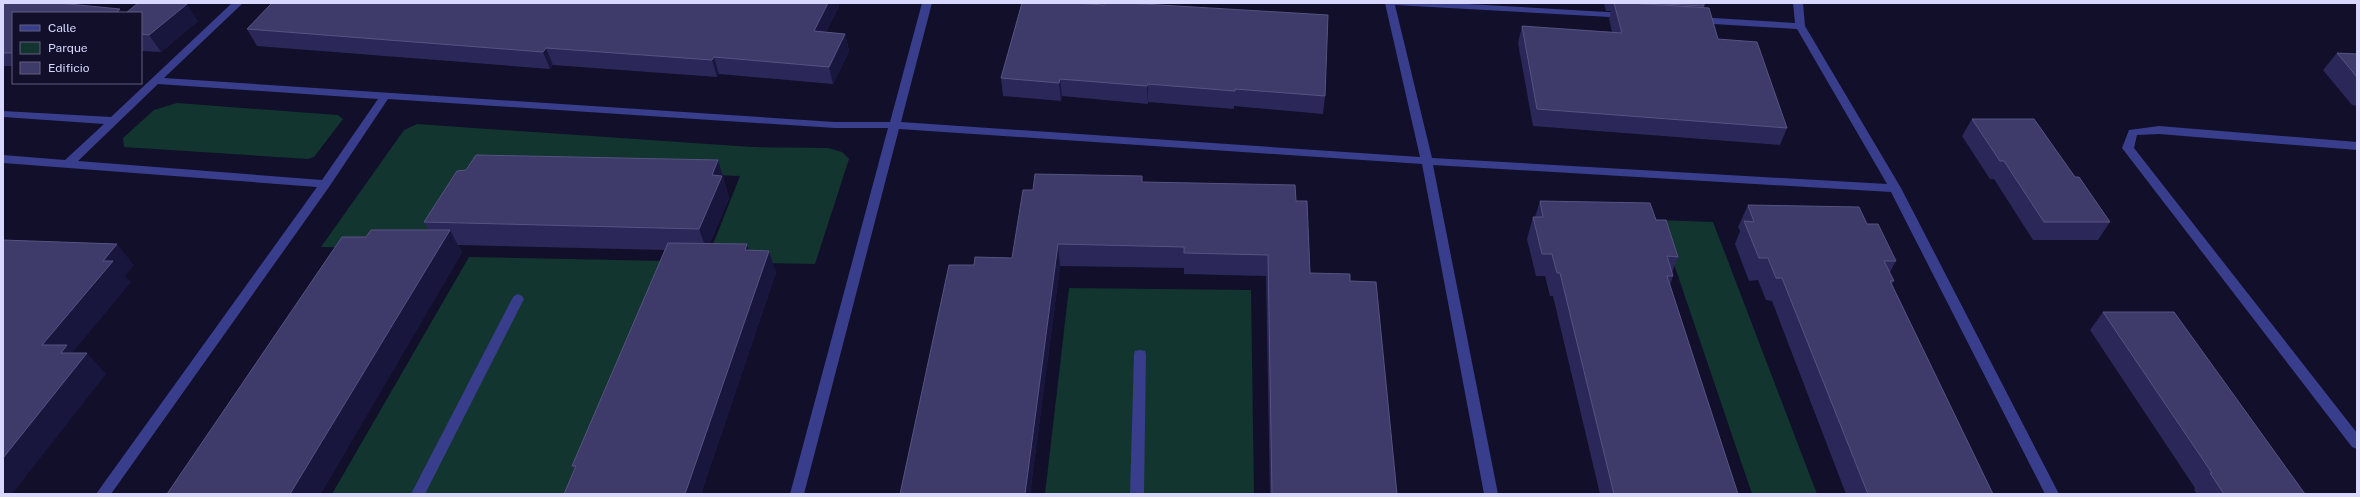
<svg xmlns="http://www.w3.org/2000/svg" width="2360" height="497" viewBox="0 0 2360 497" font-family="'Public Sans',sans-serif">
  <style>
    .green { fill: #12352f }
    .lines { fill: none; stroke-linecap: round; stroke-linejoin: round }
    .minor { fill: #383e8b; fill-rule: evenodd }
    .wall { fill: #2c2759 }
    .shaded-wall { fill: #19163e }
    .building { fill: #3e3a6a; stroke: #565382 }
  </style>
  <rect width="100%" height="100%" fill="#110f2a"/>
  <!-- green -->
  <g class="green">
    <polygon points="177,103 338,115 343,119 314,157 308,159 124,147 123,138 154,110"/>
    <polygon points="417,124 752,147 828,148 842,152 849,159 815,264 706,262 740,176 481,165 429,249 321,247 404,130"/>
    <polygon points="1659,220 1713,222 1817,494 1752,494"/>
    <polygon points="469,257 664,261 564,494 332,494"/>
    <polygon points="1069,288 1251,290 1254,494 1045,494"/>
  </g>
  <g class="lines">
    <!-- minor -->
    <g class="minor">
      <path d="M232 3H243L164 78 835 122H890L922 3H932L901 122 1420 157 1385 3H1450L1625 13 1628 14V18L1395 5 1432 158 1887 184 1797 29 1697 23 1692 20 1697 17 1795 23 1793 3H1803L1805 26 1901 188 2059 494H2045L1891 192 1433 165 1498 494H1484L1422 164 899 129 804 494H790L888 128H835L388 99 329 187 111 494H96L317 187 3 163V155L65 160 104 124 3 117V111L111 117ZM158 84 378 99 322 180 78 161Z"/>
      <polygon points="2159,126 2357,142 2357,150 2159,134 2137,135 2134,148 2357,433 2357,449 2352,447 2122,148 2129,130"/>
      <polygon points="518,294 522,296 524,299 425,494 411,494 512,299 514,296"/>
      <polygon points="1140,350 1145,351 1146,355 1144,494 1130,494 1134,355 1135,351"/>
    </g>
  </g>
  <!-- wall -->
  <g class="wall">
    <polygon points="3,3 13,13 13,66 3,66"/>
    <polygon points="272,3 838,3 839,6 826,32 845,34 849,51 833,84 719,74 717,77 553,65 550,69 257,46 247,29"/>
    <polygon points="1022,3 1325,96 1323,114 1234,106 1234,109 1148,102 1148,104 1062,96 1061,101 1003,96 1001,78"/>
    <polygon points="1604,3 1704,3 1704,7 1718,39 1787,128 1780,145 1533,126 1518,43 1522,26 1612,32 1609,19 1611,11 1606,11"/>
    <polygon points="141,13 198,21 161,52 141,51"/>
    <polygon points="2337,53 2357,54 2357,106 2352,105 2323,70"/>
    <polygon points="1972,119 2075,177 2110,222 2098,240 2033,240 1994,179 1990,179 1962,136"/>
    <polygon points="718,160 725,183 725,184 729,198 710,243 749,251 776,272 701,494 564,494 574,470 572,466 665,250 458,245 462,253 366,237 429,230 424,222"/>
    <polygon points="1142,182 1296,201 1310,273 1350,281 1397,494 1270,494 1266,276 1184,274 1184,268 1060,266 1030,494 900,494 974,265 1012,258"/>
    <polygon points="1540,201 1656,220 1678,257 1672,273 1673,276 1670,285 1738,494 1600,494 1553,296 1550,296 1545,276 1536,276 1527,239 1533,217 1535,217"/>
    <polygon points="1748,205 1867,224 1896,261 1890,272 1894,281 1892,284 1993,494 1846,494 1772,301 1766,300 1758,280 1749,281 1735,244 1740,231 1738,227"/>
    <polygon points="2103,312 2305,494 2197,494 2194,490 2195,488 2090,330"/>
  </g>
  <!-- shaded-wall -->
  <g class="shaded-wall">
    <polygon points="828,3 838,3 839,6 818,48 814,31"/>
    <polygon points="187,4 198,21 161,52 149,35"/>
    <polygon points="120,9 122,13 116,13"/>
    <polygon points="845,34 849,51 833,84 829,67"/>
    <polygon points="546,48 553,65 550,69 543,52"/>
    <polygon points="714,57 719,74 717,77 712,60"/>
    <polygon points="1060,79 1062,96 1061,101 1059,83"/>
    <polygon points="1148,84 1148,104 1147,86"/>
    <polygon points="718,160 725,183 725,184 729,198 707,251 699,229 712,175"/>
    <polygon points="450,230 462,253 321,494 290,494"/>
    <polygon points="117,244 134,265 125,276 131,282 73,352 81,360 87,353 106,374 12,494 3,494 3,458 42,345 103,261"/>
    <polygon points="747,244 754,265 745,250"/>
    <polygon points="1058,244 1060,266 1030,494 1025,494"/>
    <polygon points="769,251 776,272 701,494 685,494"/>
  </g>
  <!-- building -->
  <g class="building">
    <polygon points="3,3 58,3 120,9 116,13 13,13 13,53 3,53"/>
    <polygon points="138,3 175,3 187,4 149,35 141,34 141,13 126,13"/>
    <polygon points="272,3 828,3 814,31 845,34 829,67 714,57 712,60 546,48 543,52 247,29"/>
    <polygon points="1022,3 1074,3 1104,5 1104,3 1126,3 1328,15 1325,96 1235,89 1235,91 1148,84 1147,86 1060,79 1059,83 1001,78"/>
    <polygon points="1614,3 1629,3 1709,8 1718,39 1757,42 1787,128 1537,109 1522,26 1622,33"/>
    <polygon points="1646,3 1704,3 1704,6"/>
    <polygon points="2337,53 2357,54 2357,77"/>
    <polygon points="1972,119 2034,119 2075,177 2079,177 2110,222 2044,222 2004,161 2000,161"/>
    <polygon points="476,155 718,160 712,175 722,176 699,229 424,222 457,171 466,170"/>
    <polygon points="1035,174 1142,176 1142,182 1295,185 1296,201 1307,201 1310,273 1350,274 1350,281 1376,282 1397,494 1272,494 1268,255 1184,253 1184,247 1058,244 1025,494 900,494 949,265 974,265 975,257 1012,258 1023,190 1033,190"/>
    <polygon points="1540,201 1650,203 1656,220 1666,220 1678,257 1667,256 1673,276 1667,276 1738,494 1614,494 1560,273 1557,273 1552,254 1542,254 1533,217 1543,217"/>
    <polygon points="1748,205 1859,207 1867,224 1878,224 1896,261 1884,261 1894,281 1890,281 1993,494 1868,494 1782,278 1776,278 1768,258 1759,258 1744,221 1754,222"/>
    <polygon points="371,230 450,230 290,494 167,494 342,237 366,237"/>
    <polygon points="3,240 117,244 103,261 113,261 42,345 67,345 61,353 87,353 3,458 3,321 4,320 3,320"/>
    <polygon points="668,243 747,244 745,250 769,251 685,494 564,494 576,466 572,466"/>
    <polygon points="2103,312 2174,312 2305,494 2224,494 2210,473 2212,473"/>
  </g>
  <!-- border -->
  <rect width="2360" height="497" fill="none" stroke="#d8d8ff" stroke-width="8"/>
  <!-- legend -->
  <rect x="12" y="12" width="130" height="72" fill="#110f2a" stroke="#615f7f"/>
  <rect x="20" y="25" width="20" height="6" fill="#383e8b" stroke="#615f7f"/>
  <text x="48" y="32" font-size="12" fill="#d8d8ff">Calle</text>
  <rect x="20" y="42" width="20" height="12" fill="#12352f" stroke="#615f7f"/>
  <text x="48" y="52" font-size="12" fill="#d8d8ff">Parque</text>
  <rect x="20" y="62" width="20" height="12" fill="#3e3a6a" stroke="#615f7f"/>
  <text x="48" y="72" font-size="12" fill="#d8d8ff">Edificio</text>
</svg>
